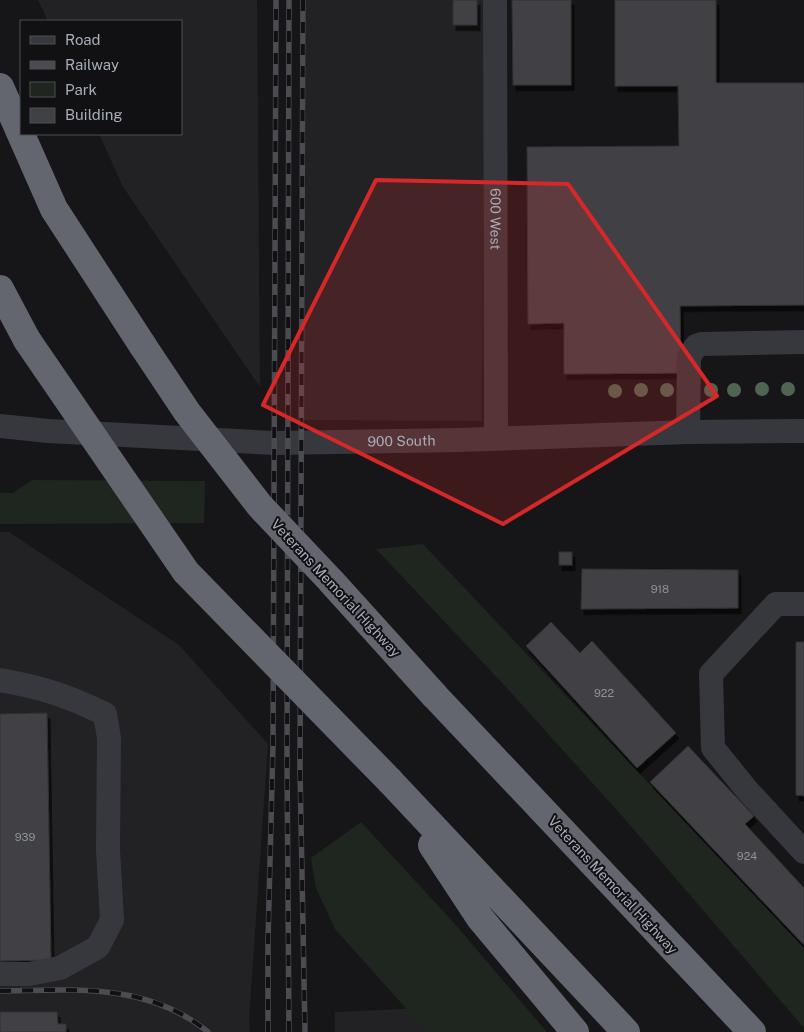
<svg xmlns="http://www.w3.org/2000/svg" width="804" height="1032" viewBox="0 0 804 1032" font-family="'Public Sans',sans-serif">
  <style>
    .built { fill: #222225 }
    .green { fill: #1e261f }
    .building { fill: #404145; stroke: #303034; filter: url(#shadow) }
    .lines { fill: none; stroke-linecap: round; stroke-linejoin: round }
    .minor { stroke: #37383d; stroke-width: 24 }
    .highway { stroke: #63666e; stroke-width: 28 }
    .rail-casing { stroke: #4a4c52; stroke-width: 5.5 }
    .rail { stroke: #111113; stroke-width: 4; stroke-dasharray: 11; stroke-linecap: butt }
    .highway-bridge { stroke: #63666e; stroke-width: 28 }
    .tree { fill: #506452 }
    .marked { fill: #d62828; fill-opacity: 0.2; stroke: #d62828; stroke-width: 4; stroke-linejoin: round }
    .labels { text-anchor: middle; stroke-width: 4; stroke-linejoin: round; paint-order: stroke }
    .number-label { font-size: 11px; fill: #8e929b }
    .street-label { font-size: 14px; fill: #a8adb8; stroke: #111113 }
  </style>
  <defs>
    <filter id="shadow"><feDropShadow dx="3" dy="5.5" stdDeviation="0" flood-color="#0009"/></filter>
  </defs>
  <rect width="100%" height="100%" fill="#161618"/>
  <!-- built -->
  <g class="built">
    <polygon points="38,0 257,0 260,387 123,187 99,134 181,134 181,21 48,21"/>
    <polygon points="306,0 484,0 482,421 304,420"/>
    <polygon points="0,532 9,532 179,645 268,744 249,1020 250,1032 0,1032"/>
    <polygon points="423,1008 444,1032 335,1032 335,1012"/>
  </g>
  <!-- green -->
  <g class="green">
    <polygon points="32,480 205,481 204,523 0,524 0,493 13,493"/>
    <polygon points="423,544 804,948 804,1028 623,817 505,686 376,549"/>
    <polygon points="361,822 454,923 547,1032 427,1032 335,929 316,888 311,858"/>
  </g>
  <!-- building -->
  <g class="building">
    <rect x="453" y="0" width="24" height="25"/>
    <polygon points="512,0 571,0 571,85 513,85"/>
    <polygon points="615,0 716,0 716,83 804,83 804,305 680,306 681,373 564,374 564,323 528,324 527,147 679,146 678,86 615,86"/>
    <rect x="559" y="552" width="13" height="13"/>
    <polygon points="582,569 738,570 738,608 581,609"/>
    <polygon points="551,622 580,653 592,641 676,733 637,768 526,646"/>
    <polygon points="796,642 804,642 804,796 796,795"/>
    <polygon points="47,713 51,960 0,961 0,714"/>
    <polygon points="688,746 754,816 745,824 804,888 804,945 650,782"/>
    <polygon points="0,1012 57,1012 58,1024 66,1024 66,1032 0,1032"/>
  </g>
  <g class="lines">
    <!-- minor -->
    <g class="minor">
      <path id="s1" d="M495 0 496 438"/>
      <path id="s2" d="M0 426 48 431 274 443 460 440 688 432 804 431"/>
      <polyline points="688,432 689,357 696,346 702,344 804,342"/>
      <polyline points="804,604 776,604 711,674 713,748 747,790 804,852"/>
      <path d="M0 680C41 687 68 696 105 714L109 738 108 850 112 920 98 947 60 968 29 974H0"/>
    </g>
    <!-- highway -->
    <g class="highway">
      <polyline points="0,87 54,209 143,346"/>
      <polyline points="0,289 27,340"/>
      <polyline points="434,695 752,1032"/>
      <polyline points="390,781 626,1032"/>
      <polyline points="432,845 480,918 575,1032"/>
    </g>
    <!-- rail casing -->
    <g class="rail-casing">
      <g id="rail">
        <polyline points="303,0 300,769 305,1032"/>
        <path d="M0 991C74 990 147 982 208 1032"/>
        <polyline points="268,1032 268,941 273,744 276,0"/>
        <polyline points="289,1032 287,757 289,0"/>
      </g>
    </g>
    <!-- rail -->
    <use href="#rail" class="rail"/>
    <!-- highway-bridge -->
    <g class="highway-bridge">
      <polyline points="27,340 186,572 390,781"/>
      <polyline points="143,346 187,412 260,506 330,580 434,695"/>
    </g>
  </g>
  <!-- trees -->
  <g class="tree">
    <circle cx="762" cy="389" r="7"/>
    <circle cx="788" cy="389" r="7"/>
    <circle cx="641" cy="390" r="7"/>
    <circle cx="667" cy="390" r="7"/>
    <circle cx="711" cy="390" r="7"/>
    <circle cx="734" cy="390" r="7"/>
    <circle cx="615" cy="391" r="7"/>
  </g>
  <!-- marked area -->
  <path class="marked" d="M376 180 568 184 717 396 503 524 263 405Z"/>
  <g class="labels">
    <!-- number labels -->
    <g class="number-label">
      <text x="660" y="593">918</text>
      <text x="604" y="697">922</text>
      <text x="25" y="841">939</text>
      <text x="747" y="860">924</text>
    </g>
    <!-- street labels -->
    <g class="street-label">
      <text dy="5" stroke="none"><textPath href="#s1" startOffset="219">600 West</textPath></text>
      <text dy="5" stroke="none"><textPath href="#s2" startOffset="402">900 South</textPath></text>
      <text transform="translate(336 588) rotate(47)" y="5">Veterans Memorial Highway</text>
      <text transform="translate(613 885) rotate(47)" y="5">Veterans Memorial Highway</text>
    </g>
  </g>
  <!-- legend -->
  <rect x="20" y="20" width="162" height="115" fill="#111113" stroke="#4d4f55"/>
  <rect x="30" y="36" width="25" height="8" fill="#37383d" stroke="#4d4f55"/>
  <text x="65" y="45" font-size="15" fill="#a8adb8">Road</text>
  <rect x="30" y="61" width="25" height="8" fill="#4a4c52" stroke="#4d4f55"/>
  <text x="65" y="70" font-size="15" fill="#a8adb8">Railway</text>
  <rect x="30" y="82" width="25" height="15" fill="#1e261f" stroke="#4d4f55"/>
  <text x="65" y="95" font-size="15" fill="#a8adb8">Park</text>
  <rect x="30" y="108" width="25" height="15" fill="#404145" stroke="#4d4f55"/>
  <text x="65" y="120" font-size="15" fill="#a8adb8">Building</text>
</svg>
